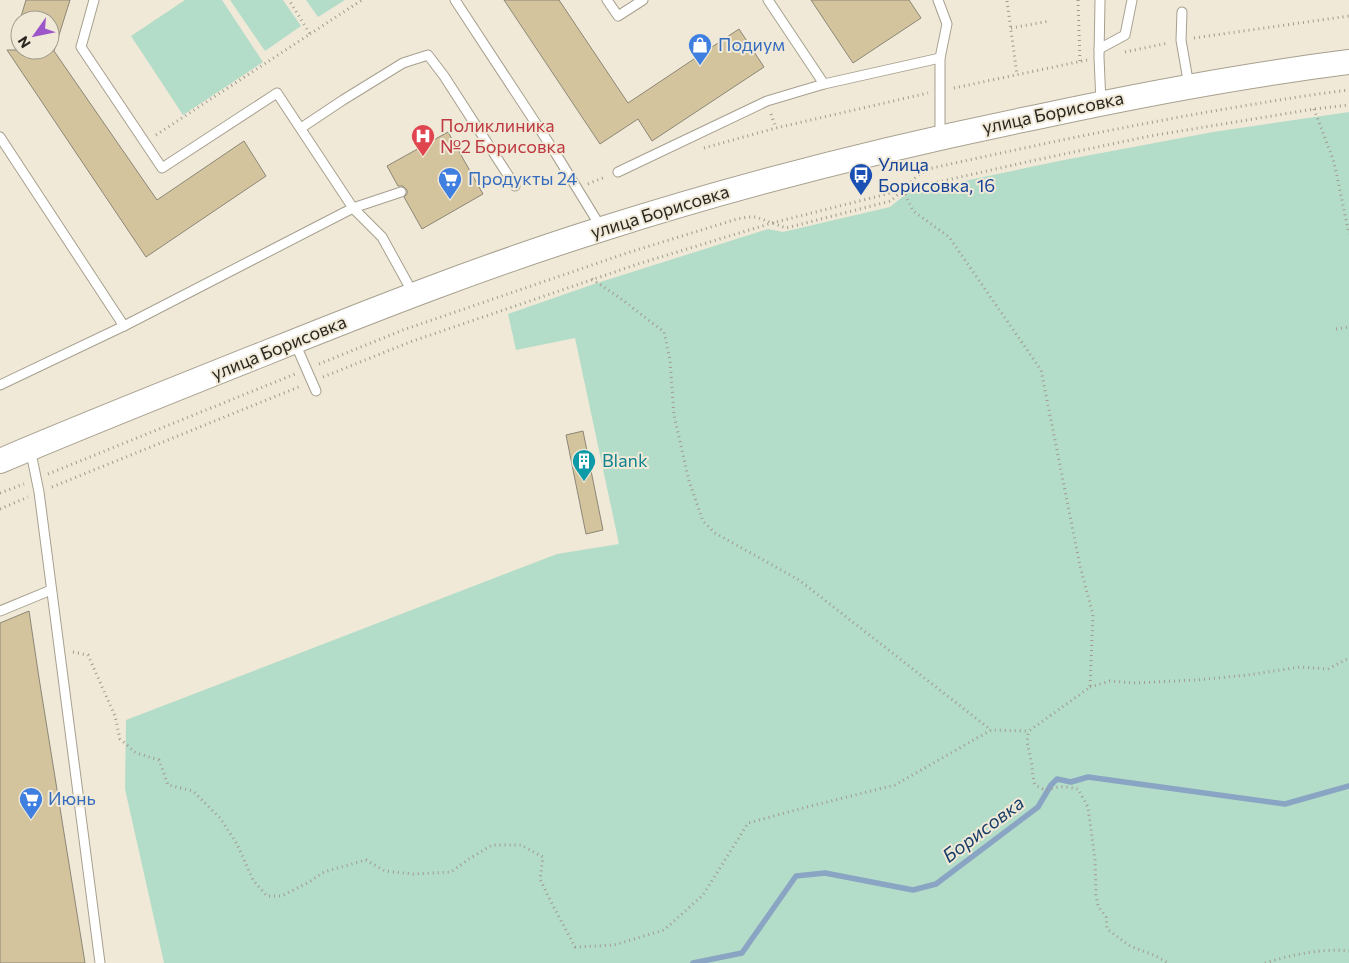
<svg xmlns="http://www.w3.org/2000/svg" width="1349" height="963" viewBox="0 0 1349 963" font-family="Commissioner,sans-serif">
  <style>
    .green { fill: #b4ddc9 }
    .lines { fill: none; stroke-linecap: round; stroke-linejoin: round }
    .stream { stroke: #8aa4c3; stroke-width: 5.5 }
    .building { fill: #d4c49e; stroke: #8c8676 }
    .service-casing { stroke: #a7a08f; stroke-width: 11 }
    .tertiary-casing { stroke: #a7a08f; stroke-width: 26 }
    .path { stroke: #a09b8d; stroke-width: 3; stroke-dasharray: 1 4; stroke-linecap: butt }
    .service { stroke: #fff; stroke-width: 9 }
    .tertiary { stroke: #fff; stroke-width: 24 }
    .labels { text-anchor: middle; stroke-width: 4; stroke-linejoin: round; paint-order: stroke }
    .shop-label { font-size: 18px; fill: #366cbe; stroke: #f0e9d7; text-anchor: start }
    .street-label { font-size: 18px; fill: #292720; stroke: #f0e9d7 }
    .health-label { font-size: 18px; fill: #be3a42; stroke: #f0e9d7; text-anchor: start }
    .transit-label { font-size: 18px; fill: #164399; stroke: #f0e9d7; text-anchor: start }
    .culture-label { font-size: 18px; fill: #0d838f; stroke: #f0e9d7; text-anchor: start }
    .water-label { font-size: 19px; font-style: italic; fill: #193f69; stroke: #f0e9d7 }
  </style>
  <rect width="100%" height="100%" fill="#f0e9d7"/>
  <!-- green -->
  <g class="green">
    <polygon points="185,0 222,0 263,62 183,115 131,36"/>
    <polygon points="230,0 283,0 301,26 265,51"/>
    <polygon points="306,0 345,0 318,17"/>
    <polygon points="1349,112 1349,963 164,963 125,789 126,720 557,554 619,544 575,338 516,350 508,314 594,284 768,229 783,232 890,207 907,193 1064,160 1213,132"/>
  </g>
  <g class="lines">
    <!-- stream -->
    <polyline class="stream" points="693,963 742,953 796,876 825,873 913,890 936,884 1038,807 1051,785 1057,779 1071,782 1088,777 1285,804 1349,786"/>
  </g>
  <!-- building -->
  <g class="building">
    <polygon points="26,0 70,0 54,51 157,200 244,141 266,176 146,257 7,50 50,50 50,20 20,20"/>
    <polygon points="504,0 559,0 628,103 739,29 764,67 652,141 638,119 600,144"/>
    <polygon points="811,0 909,0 921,18 853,63"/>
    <polygon points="448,132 483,194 422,229 404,197 407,194 407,190 403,186 398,186 387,166"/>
    <polygon points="583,431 603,530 586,534 566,435"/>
    <polygon points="29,611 39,678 85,963 0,963 0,623"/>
  </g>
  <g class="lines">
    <!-- service casing -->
    <g class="service-casing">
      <g id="service">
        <polyline points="94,0 81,47 162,168 277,93 353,208 382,237 414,295"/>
        <polyline points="455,0 556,154 602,229"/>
        <polyline points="607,0 618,16 643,0"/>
        <polyline points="768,0 824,84"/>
        <polyline points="1100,0 1099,57 1101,103"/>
        <polyline points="1182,12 1181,40 1189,86"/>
        <polyline points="1099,49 1125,35 1132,0"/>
        <polyline points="301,128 343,100 403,63 428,55 444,76 515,186"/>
        <polyline points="940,136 940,58"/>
        <polyline points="0,137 124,326 353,208 401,192"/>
        <polyline points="618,172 767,101 824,84 940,58 947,24 938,0"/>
        <polyline points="295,343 316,391"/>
        <polyline points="0,385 124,326"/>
        <polyline points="30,448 39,492 100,963"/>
        <polyline points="0,611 51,590"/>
      </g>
    </g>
    <!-- tertiary casing -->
    <g class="tertiary-casing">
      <path id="tertiary" d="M0 461C87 424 175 389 263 354 375 309 487 265 602 229 746 183 894 146 1042 116 1144 94 1246 75 1349 62"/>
    </g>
    <!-- path -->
    <g class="path">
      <polyline points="1078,0 1080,62"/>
      <polyline points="1007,1 1017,75"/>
      <polyline points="1011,28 1050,21"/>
      <polyline points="310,34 362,0"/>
      <polyline points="1194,38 1349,16"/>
      <polyline points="1125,52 1168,43"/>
      <polyline points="954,88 1087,60"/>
      <polyline points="1314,109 1334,162 1349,234"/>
      <polyline points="771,114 776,128"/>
      <polyline points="156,135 310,34 289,0"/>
      <polyline points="704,148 776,128 928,93"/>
      <polyline points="588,184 605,177"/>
      <path d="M903 190 913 211 949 237 1041 370 1080 566 1093 615 1090 687 1029 731C1025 745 1029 747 1031 760 1033 769 1032 777 1035 785 1048 792 1045 790 1058 787 1064 786 1072 788 1078 789L1088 807 1095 860 1096 895 1098 906 1106 917 1107 929 1130 946 1156 956 1168 963"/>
      <polyline points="592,279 620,298 664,332 670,360 674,415 689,481 703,521 715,533 799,580 991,730"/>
      <polyline points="1336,329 1349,327"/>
      <path d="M319 364 403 330 627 253 737 219 748 217H756L786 228 891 201 917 176 928 169C1027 147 1126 126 1225 109 1267 102 1307 95 1349 90"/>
      <polyline points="323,377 410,342 638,264 772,223 903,190 1031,161 1150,136 1314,109 1349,105"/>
      <polyline points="48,474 295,374"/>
      <polyline points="52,487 301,386"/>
      <polyline points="0,493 24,484"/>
      <polyline points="0,509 28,497"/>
      <polyline points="73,652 88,655 115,716 120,739 136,753 159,760 168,785 193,791 220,818 237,844 253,880 267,896 282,896 309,882 324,872 366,860 385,871 413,874 451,872 469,859 492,845 521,845 543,857 540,879 550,900 575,947 614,945 664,930 703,895 748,823 807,807 895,785 991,730 1029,731"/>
      <polyline points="1090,687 1110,681 1136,683 1196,680 1248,675 1300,667 1328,669 1349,658"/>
      <path d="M1265 963C1291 955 1321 948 1349 951"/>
    </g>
    <!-- service -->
    <use href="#service" class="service"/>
    <!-- tertiary -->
    <use href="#tertiary" class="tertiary"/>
  </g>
  <!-- icons -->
  <defs>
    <g id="shop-pin" transform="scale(1.25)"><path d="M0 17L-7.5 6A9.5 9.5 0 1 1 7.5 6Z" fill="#3f7fe0" stroke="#f0e9d7"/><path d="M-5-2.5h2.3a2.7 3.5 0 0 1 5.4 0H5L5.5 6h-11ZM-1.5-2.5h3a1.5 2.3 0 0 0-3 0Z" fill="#fff"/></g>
    <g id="hospital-pin" transform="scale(1.25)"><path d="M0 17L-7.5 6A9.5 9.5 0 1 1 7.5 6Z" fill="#e0444e" stroke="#f0e9d7"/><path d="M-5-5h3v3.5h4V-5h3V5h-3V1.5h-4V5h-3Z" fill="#fff"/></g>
    <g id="bus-pin" transform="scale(1.25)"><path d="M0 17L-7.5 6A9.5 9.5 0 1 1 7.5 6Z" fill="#1a4fb4" stroke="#f0e9d7"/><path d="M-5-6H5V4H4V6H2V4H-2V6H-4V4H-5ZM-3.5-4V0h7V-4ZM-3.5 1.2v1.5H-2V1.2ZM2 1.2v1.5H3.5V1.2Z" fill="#fff"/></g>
    <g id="supermarket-pin" transform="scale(1.25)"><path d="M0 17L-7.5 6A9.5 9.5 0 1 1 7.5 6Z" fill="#3f7fe0" stroke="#f0e9d7"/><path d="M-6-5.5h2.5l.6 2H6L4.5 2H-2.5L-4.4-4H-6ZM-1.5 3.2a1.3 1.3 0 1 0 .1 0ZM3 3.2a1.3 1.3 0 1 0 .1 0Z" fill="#fff"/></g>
    <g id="building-pin" transform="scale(1.25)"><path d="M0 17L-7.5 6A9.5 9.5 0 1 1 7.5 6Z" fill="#0f9aa8" stroke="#f0e9d7"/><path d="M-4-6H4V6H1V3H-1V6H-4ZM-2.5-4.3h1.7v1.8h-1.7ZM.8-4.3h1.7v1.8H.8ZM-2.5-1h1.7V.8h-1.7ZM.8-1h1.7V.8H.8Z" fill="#fff"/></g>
  </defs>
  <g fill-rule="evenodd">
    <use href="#shop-pin" x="700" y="45"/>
    <use href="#hospital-pin" x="423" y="136"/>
    <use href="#bus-pin" x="861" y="175"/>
    <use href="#supermarket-pin" x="450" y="179"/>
    <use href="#building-pin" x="584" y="461"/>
    <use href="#supermarket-pin" x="31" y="799"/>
  </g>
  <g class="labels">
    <!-- shop labels -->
    <g class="shop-label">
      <text x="718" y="51">Подиум</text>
      <text x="468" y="185">Продукты 24</text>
      <text x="48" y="805">Июнь</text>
    </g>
    <!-- street labels -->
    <g class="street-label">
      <text transform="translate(1053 113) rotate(-12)" y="6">улица Борисовка</text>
      <text transform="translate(660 212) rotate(-17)" y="6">улица Борисовка</text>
      <text transform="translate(279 348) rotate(-22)" y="6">улица Борисовка</text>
    </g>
    <!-- health labels -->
    <g class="health-label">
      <text x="440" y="132">Поликлиника<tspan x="440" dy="21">№2 Борисовка</tspan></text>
    </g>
    <!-- transit labels -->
    <g class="transit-label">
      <text x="878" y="171">Улица<tspan x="878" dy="21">Борисовка, 16</tspan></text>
    </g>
    <!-- culture labels -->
    <g class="culture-label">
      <text x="602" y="467">Blank</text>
    </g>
    <!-- water labels -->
    <g class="water-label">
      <text transform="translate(983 829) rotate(-37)" y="7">Борисовка</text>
    </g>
  </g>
  <!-- north arrow -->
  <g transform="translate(35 35) rotate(237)"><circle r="24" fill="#f0e9d7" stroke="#a09b8e"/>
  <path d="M0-4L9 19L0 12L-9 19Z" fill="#9d56ca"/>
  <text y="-8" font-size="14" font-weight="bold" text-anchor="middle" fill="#292720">N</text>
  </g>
</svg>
